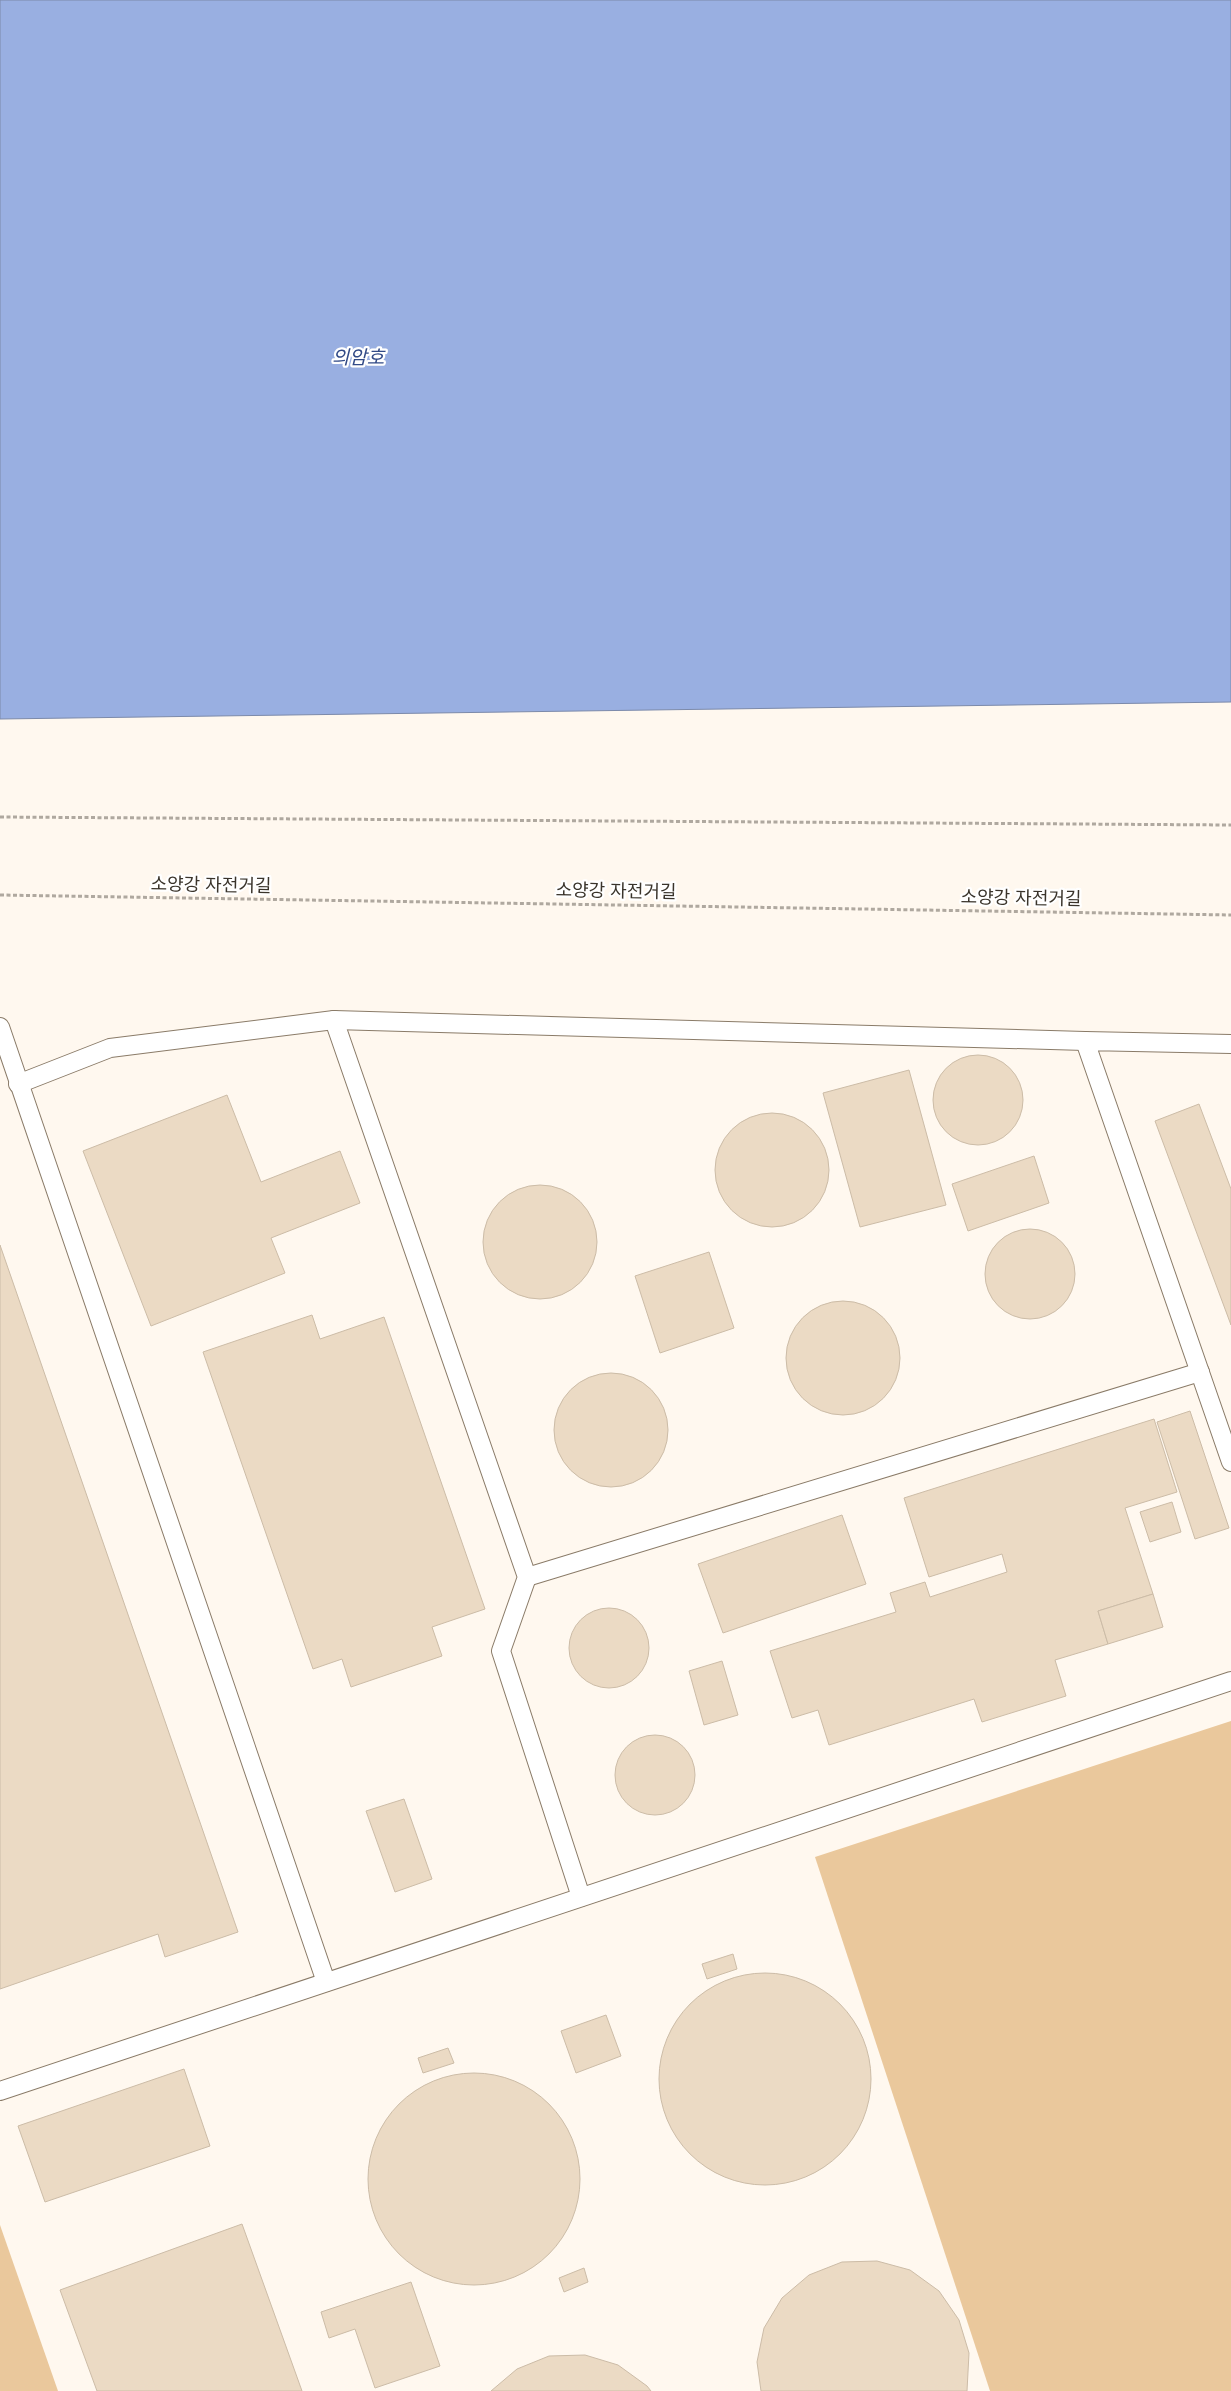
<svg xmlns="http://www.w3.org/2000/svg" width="1231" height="2391" viewBox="0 0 1231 2391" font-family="Quicksand,'Noto Sans KR',sans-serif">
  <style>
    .green { fill: #eac89c }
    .water { fill: #99afe1; stroke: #7c8aaa }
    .building { fill: #ebdac4; stroke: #ccbca7 }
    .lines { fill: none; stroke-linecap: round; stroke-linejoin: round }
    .service-casing { stroke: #8a7b68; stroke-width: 20 }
    .path { stroke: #afa89f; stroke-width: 3; stroke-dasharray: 4 2.5; stroke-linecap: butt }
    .service { stroke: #fff; stroke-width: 18 }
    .labels { text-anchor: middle; stroke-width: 4.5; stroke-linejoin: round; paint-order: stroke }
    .street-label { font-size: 18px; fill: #3a342b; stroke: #fff }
    .water-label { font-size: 19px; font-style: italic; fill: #314a87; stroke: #fff }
  </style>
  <rect width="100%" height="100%" fill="#fff8ef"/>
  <!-- green -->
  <g class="green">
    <polygon points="1231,1721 1231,2391 990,2391 815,1857"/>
    <polygon points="0,2225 58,2391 0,2391"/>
  </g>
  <!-- water -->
  <polygon class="water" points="0,0 1231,0 1231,702 0,719"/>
  <!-- building -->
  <g class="building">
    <circle cx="978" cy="1100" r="45"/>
    <polygon points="909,1070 946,1205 860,1227 823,1093"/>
    <polygon points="227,1095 261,1182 340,1151 360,1203 271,1238 285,1273 151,1326 83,1151"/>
    <polygon points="1199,1104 1231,1189 1231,1325 1155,1121"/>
    <circle cx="772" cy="1170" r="57"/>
    <polygon points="1034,1156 1049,1203 968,1231 952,1184"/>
    <circle cx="540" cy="1242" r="57"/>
    <circle cx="1030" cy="1274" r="45"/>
    <polygon points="0,1245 238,1932 165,1957 158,1934 0,1989"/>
    <polygon points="709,1252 734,1328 660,1353 635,1276"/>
    <circle cx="843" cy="1358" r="57"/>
    <polygon points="312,1315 320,1339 384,1317 485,1609 432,1627 442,1656 351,1687 342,1659 313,1669 203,1352"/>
    <circle cx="611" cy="1430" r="57"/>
    <polygon points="1190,1411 1229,1528 1195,1539 1157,1422"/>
    <polygon points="1154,1419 1177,1492 1125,1508 1153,1594 1098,1611 1108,1644 1055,1660 1066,1696 982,1722 974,1699 829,1745 818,1710 792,1718 770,1651 896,1612 890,1593 925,1582 930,1597 1007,1572 1002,1554 929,1577 904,1498"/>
    <polygon points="1172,1502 1181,1532 1150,1542 1140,1512"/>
    <polygon points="842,1515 866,1584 723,1633 698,1564"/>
    <polygon points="1153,1594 1163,1627 1108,1644 1098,1611"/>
    <circle cx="609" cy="1648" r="40"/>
    <polygon points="722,1661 738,1715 704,1725 689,1671"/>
    <circle cx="655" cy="1775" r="40"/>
    <polygon points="404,1799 432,1879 395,1892 366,1811"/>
    <polygon points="733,1954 737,1969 707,1979 702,1964"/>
    <circle cx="765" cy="2079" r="106"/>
    <polygon points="606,2015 621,2056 576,2073 561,2031"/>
    <polygon points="448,2048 454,2063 423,2073 418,2058"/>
    <polygon points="184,2069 210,2146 45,2202 18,2126"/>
    <circle cx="474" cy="2179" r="106"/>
    <polygon points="242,2224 302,2391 97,2391 60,2290"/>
    <polygon points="877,2261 910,2270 939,2291 959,2320 969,2353 967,2391 761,2391 757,2362 764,2328 782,2298 809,2275 842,2262"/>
    <polygon points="584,2268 588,2282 564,2292 559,2278"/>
    <polygon points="411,2282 440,2366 375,2388 355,2329 329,2338 321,2312"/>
    <polygon points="585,2355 618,2365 647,2386 651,2391 491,2391 517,2369 549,2356"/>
  </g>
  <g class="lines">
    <!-- service casing -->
    <g class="service-casing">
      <g id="service">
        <polyline points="334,1020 527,1577 501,1651 581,1897"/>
        <polyline points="0,1027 326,1982"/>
        <polyline points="1231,1044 1085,1041 1231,1462"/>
        <polyline points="18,1084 110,1048 334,1020 1085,1041"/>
        <polyline points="527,1577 1200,1372"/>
        <polyline points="0,2091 1231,1681"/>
      </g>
    </g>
    <!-- path -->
    <g class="path">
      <polyline points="0,817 1231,825"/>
      <polyline points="0,895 1231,915"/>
    </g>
    <!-- service -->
    <use href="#service" class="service"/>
  </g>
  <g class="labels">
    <!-- street labels -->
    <g class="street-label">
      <text transform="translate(211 885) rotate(1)" y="6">소양강 자전거길</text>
      <text transform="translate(616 891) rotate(1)" y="6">소양강 자전거길</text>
      <text transform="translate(1021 898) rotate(1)" y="6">소양강 자전거길</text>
    </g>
    <!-- water labels -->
    <g class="water-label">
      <text x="358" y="364">의암호</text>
    </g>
  </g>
</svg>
